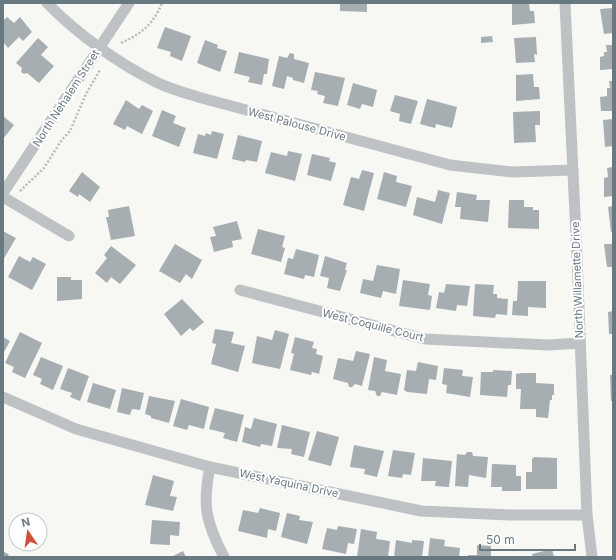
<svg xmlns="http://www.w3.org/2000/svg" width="616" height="560" viewBox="0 0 616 560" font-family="Inter,sans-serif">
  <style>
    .building { fill: #a6aeb2 }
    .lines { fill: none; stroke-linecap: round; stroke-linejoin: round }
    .path { stroke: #b8bbbd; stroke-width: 2.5; stroke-dasharray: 2 2; stroke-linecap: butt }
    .minor { stroke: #bec2c5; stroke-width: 11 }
    .rail { stroke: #9ea5a9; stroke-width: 3; stroke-dasharray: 6 3; stroke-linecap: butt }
    .labels { text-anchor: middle; stroke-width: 4; stroke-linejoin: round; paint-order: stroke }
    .street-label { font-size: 11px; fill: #697982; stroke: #fff }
  </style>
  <rect width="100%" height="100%" fill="#f7f7f4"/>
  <!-- building -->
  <g class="building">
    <polygon points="340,3 367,3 367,12 340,11"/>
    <polygon points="512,3 529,3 530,11 534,11 535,23 512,25"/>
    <polygon points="613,8 613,33 604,34 600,9"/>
    <polygon points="7,17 14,23 20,17 32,32 23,41 19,37 8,48 3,42 3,21"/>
    <polygon points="165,27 191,36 182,61 170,56 171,52 157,48"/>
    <polygon points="492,36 493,42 481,43 481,37"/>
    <polygon points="536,37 537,55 534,54 535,62 516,63 514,38"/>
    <polygon points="38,38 48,47 41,55 54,66 39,83 27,73 24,74 21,72 22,68 16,63"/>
    <polygon points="205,40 218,45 217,48 227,51 220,72 197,63"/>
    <polygon points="606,45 613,45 613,69 600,70 600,57 604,56 604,52 607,52"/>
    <polygon points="239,52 269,59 267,74 264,74 262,85 248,82 250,77 234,73"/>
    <polygon points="290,53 294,54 294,59 309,63 304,83 293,80 293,78 287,76 284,89 272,86 279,56 287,58"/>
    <polygon points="315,72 345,78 338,106 323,103 325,96 317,94 318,91 311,90"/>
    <polygon points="533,74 534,87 539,87 540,99 516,101 516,75"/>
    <polygon points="609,81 613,81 613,111 601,111 600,97 607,96 607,88 610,88"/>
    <polygon points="353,83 377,90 373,107 362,104 360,109 347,105"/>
    <polygon points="395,95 418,101 411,124 399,121 400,114 390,111"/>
    <polygon points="427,99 457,107 452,128 436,124 435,128 420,124"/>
    <polygon points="126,100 139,109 142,105 153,111 142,134 127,126 125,130 113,124"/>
    <polygon points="162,110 176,116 173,123 186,128 179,147 152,136"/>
    <polygon points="540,111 540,125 535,125 536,142 514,143 513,112"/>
    <polygon points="3,116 14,125 3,139"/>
    <polygon points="613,119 613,146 605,147 603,120"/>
    <polygon points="212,131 224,134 217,159 193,153 198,134 205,136 206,133 211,135"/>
    <polygon points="238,135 262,141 257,162 246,160 245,162 232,159"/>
    <polygon points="288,151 302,154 295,181 265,173 271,152 287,156"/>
    <polygon points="312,154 330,158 329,161 336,163 331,181 307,175"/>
    <polygon points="613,167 613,196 604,197 604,178 608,177 607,168"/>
    <polygon points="362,170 374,173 364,211 343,205 351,177 359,179"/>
    <polygon points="82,172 100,187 90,202 79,194 78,197 69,191"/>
    <polygon points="384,172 397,176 396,182 412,186 406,207 377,199"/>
    <polygon points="438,190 450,193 442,224 413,215 417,197 435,202"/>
    <polygon points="457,192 477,195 476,200 490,200 488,222 460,219 461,207 455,207"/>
    <polygon points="509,200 524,200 524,207 533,207 533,210 539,210 539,229 508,228"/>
    <polygon points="129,206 135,236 111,240 106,217 109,217 108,210"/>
    <polygon points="613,206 613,231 611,232 608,207"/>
    <polygon points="237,221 242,239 232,241 233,247 214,252 210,237 216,236 213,227"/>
    <polygon points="258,229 285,236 282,247 285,248 281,262 251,254"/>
    <polygon points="3,231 16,238 3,260"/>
    <polygon points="175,244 202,260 192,279 186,274 180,283 159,271"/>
    <polygon points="604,244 613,244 613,267 607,267"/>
    <polygon points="111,246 136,265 120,284 111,277 107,283 95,273 107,258 104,255"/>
    <polygon points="296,249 319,255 314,277 305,275 304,279 284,274 288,258 293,259"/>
    <polygon points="19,256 30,262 33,257 46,264 32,290 8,277"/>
    <polygon points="325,256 347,263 345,270 347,270 340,291 327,288 329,278 320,276"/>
    <polygon points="377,265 400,269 396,294 383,291 381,298 360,293 363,279 373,281"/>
    <polygon points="57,277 71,277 71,280 82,280 82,299 57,301"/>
    <polygon points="403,280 430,284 428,295 432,296 430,310 399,306"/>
    <polygon points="518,281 546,281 546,308 528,307 528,316 512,315 513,301 517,301"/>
    <polygon points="446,284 470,286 467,306 457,305 456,311 436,308 439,292 444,293"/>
    <polygon points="475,284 494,285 493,294 497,294 497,298 508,299 507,315 496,314 495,318 473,316"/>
    <polygon points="182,299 204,322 193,331 190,328 181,336 164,314"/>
    <polygon points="613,311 613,334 609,334 608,312"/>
    <polygon points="215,329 234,332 231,343 245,346 238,372 211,364 216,344 212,343"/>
    <polygon points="275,330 289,334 280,369 252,363 257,336 272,340"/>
    <polygon points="20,332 42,343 25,378 12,372 14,367 5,363"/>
    <polygon points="3,337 10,341 3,354"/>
    <polygon points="295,337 314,342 312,348 317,349 316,354 323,356 319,374 312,372 311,375 290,370 294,354 291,353"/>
    <polygon points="356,351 370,354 362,386 355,384 352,387 349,387 348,383 333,379 338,358 353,361"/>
    <polygon points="41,357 63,366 53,390 40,384 42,379 33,375"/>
    <polygon points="374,357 387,360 385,371 401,374 397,395 382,392 380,396 377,396 375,391 368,390"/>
    <polygon points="418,362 438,366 436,380 429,379 427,394 407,392 404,390 407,370 416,371"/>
    <polygon points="68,368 89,376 80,401 70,397 72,393 60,389"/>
    <polygon points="444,368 463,370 462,376 473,377 470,397 446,393 447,385 442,384"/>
    <polygon points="493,370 512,371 511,385 508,385 507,397 480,395 481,372 493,372"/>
    <polygon points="522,373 536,373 536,383 554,384 554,395 552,395 552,400 550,400 548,418 536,417 536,409 520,409 521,389 516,389 516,374"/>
    <polygon points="610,375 613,375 613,401 611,401"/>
    <polygon points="93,383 116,390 110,409 87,402"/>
    <polygon points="122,388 144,393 140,410 132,409 130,415 117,412"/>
    <polygon points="149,396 175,401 169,423 151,418 151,416 145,414"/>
    <polygon points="181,399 209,407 204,429 189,425 187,430 173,426"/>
    <polygon points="215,408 244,415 237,442 223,438 225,433 209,429"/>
    <polygon points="254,418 277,424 272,446 261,444 260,447 242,442 245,427 251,429"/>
    <polygon points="282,425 310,432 304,457 291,454 292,449 277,448"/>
    <polygon points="317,431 339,437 331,466 308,460"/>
    <polygon points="354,445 384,451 377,477 364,474 365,469 350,467"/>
    <polygon points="393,450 415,453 411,475 403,474 402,478 388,476"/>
    <polygon points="467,452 472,452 473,456 488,457 486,478 469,475 468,487 455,486 457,454 465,455"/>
    <polygon points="534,457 557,458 557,489 526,489 526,472 532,472 532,459"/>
    <polygon points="423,458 452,461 449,487 435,486 436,481 421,481"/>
    <polygon points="492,464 516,465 516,476 521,476 521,491 502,491 502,487 491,487"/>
    <polygon points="153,475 174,481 170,496 177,497 173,511 145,505"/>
    <polygon points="260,508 280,513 276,531 268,529 267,538 238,531 243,510 258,513"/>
    <polygon points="287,513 300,516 299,520 313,522 307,544 281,537"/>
    <polygon points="152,520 180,522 179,536 170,535 170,545 150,544"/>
    <polygon points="338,526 357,529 354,544 348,543 346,554 322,549 327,528 337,530"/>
    <polygon points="361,529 377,532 376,539 390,541 388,557 357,557"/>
    <polygon points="430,538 445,540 444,546 460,548 459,557 428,557"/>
    <polygon points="396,540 412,543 412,540 424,541 422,557 394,557"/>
    <polygon points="477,545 491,546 491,557 468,557 468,555 477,555"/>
    <polygon points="552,549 554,557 533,557 532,554"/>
    <polygon points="183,551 186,557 171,557"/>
  </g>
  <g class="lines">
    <!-- path -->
    <g class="path">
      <path d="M121 43C141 34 153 25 162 3"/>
      <polyline points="20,191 44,168 61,141 70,131 86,94 100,70"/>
    </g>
    <!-- minor -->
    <g class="minor">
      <path d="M47 3C77 34 119 64 158 83 171 89 185 93 198 97L450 165 513 172 573 170"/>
      <polyline points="565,3 577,257 587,515 592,557"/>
      <polyline points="3,193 129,3"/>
      <polyline points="3,197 69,236"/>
      <polyline points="240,290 425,339 548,345 580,343"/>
      <polyline points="3,397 76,429 210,467 421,511 510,515 587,515"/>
      <path d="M210 467C202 505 206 523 224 557"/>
    </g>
    <!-- rail -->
    <polyline class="rail" points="3,553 10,557"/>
  </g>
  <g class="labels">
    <!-- street labels -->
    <g class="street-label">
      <text transform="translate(66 98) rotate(-57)" y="4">North Nehalem Street</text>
      <text transform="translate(297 124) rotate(15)" y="4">West Palouse Drive</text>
      <text transform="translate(577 280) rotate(-92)" y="4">North Willamette Drive</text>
      <text transform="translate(373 325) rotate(14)" y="4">West Coquille Court</text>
      <text transform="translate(289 483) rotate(12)" y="4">West Yaquina Drive</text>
    </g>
  </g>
  <!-- border -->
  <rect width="616" height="560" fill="none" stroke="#697982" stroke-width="8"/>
  <!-- north arrow -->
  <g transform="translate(28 532) rotate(347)"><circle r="19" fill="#ffffff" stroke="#c3c9cd"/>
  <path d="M0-3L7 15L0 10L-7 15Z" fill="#d34d38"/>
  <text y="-6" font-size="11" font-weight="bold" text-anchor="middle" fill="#697982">N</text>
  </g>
  <!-- scale -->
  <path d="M480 544v6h95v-6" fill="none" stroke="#697982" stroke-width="2"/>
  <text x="486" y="544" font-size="12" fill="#697982" stroke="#ffffff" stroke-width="3" paint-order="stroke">50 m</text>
</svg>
